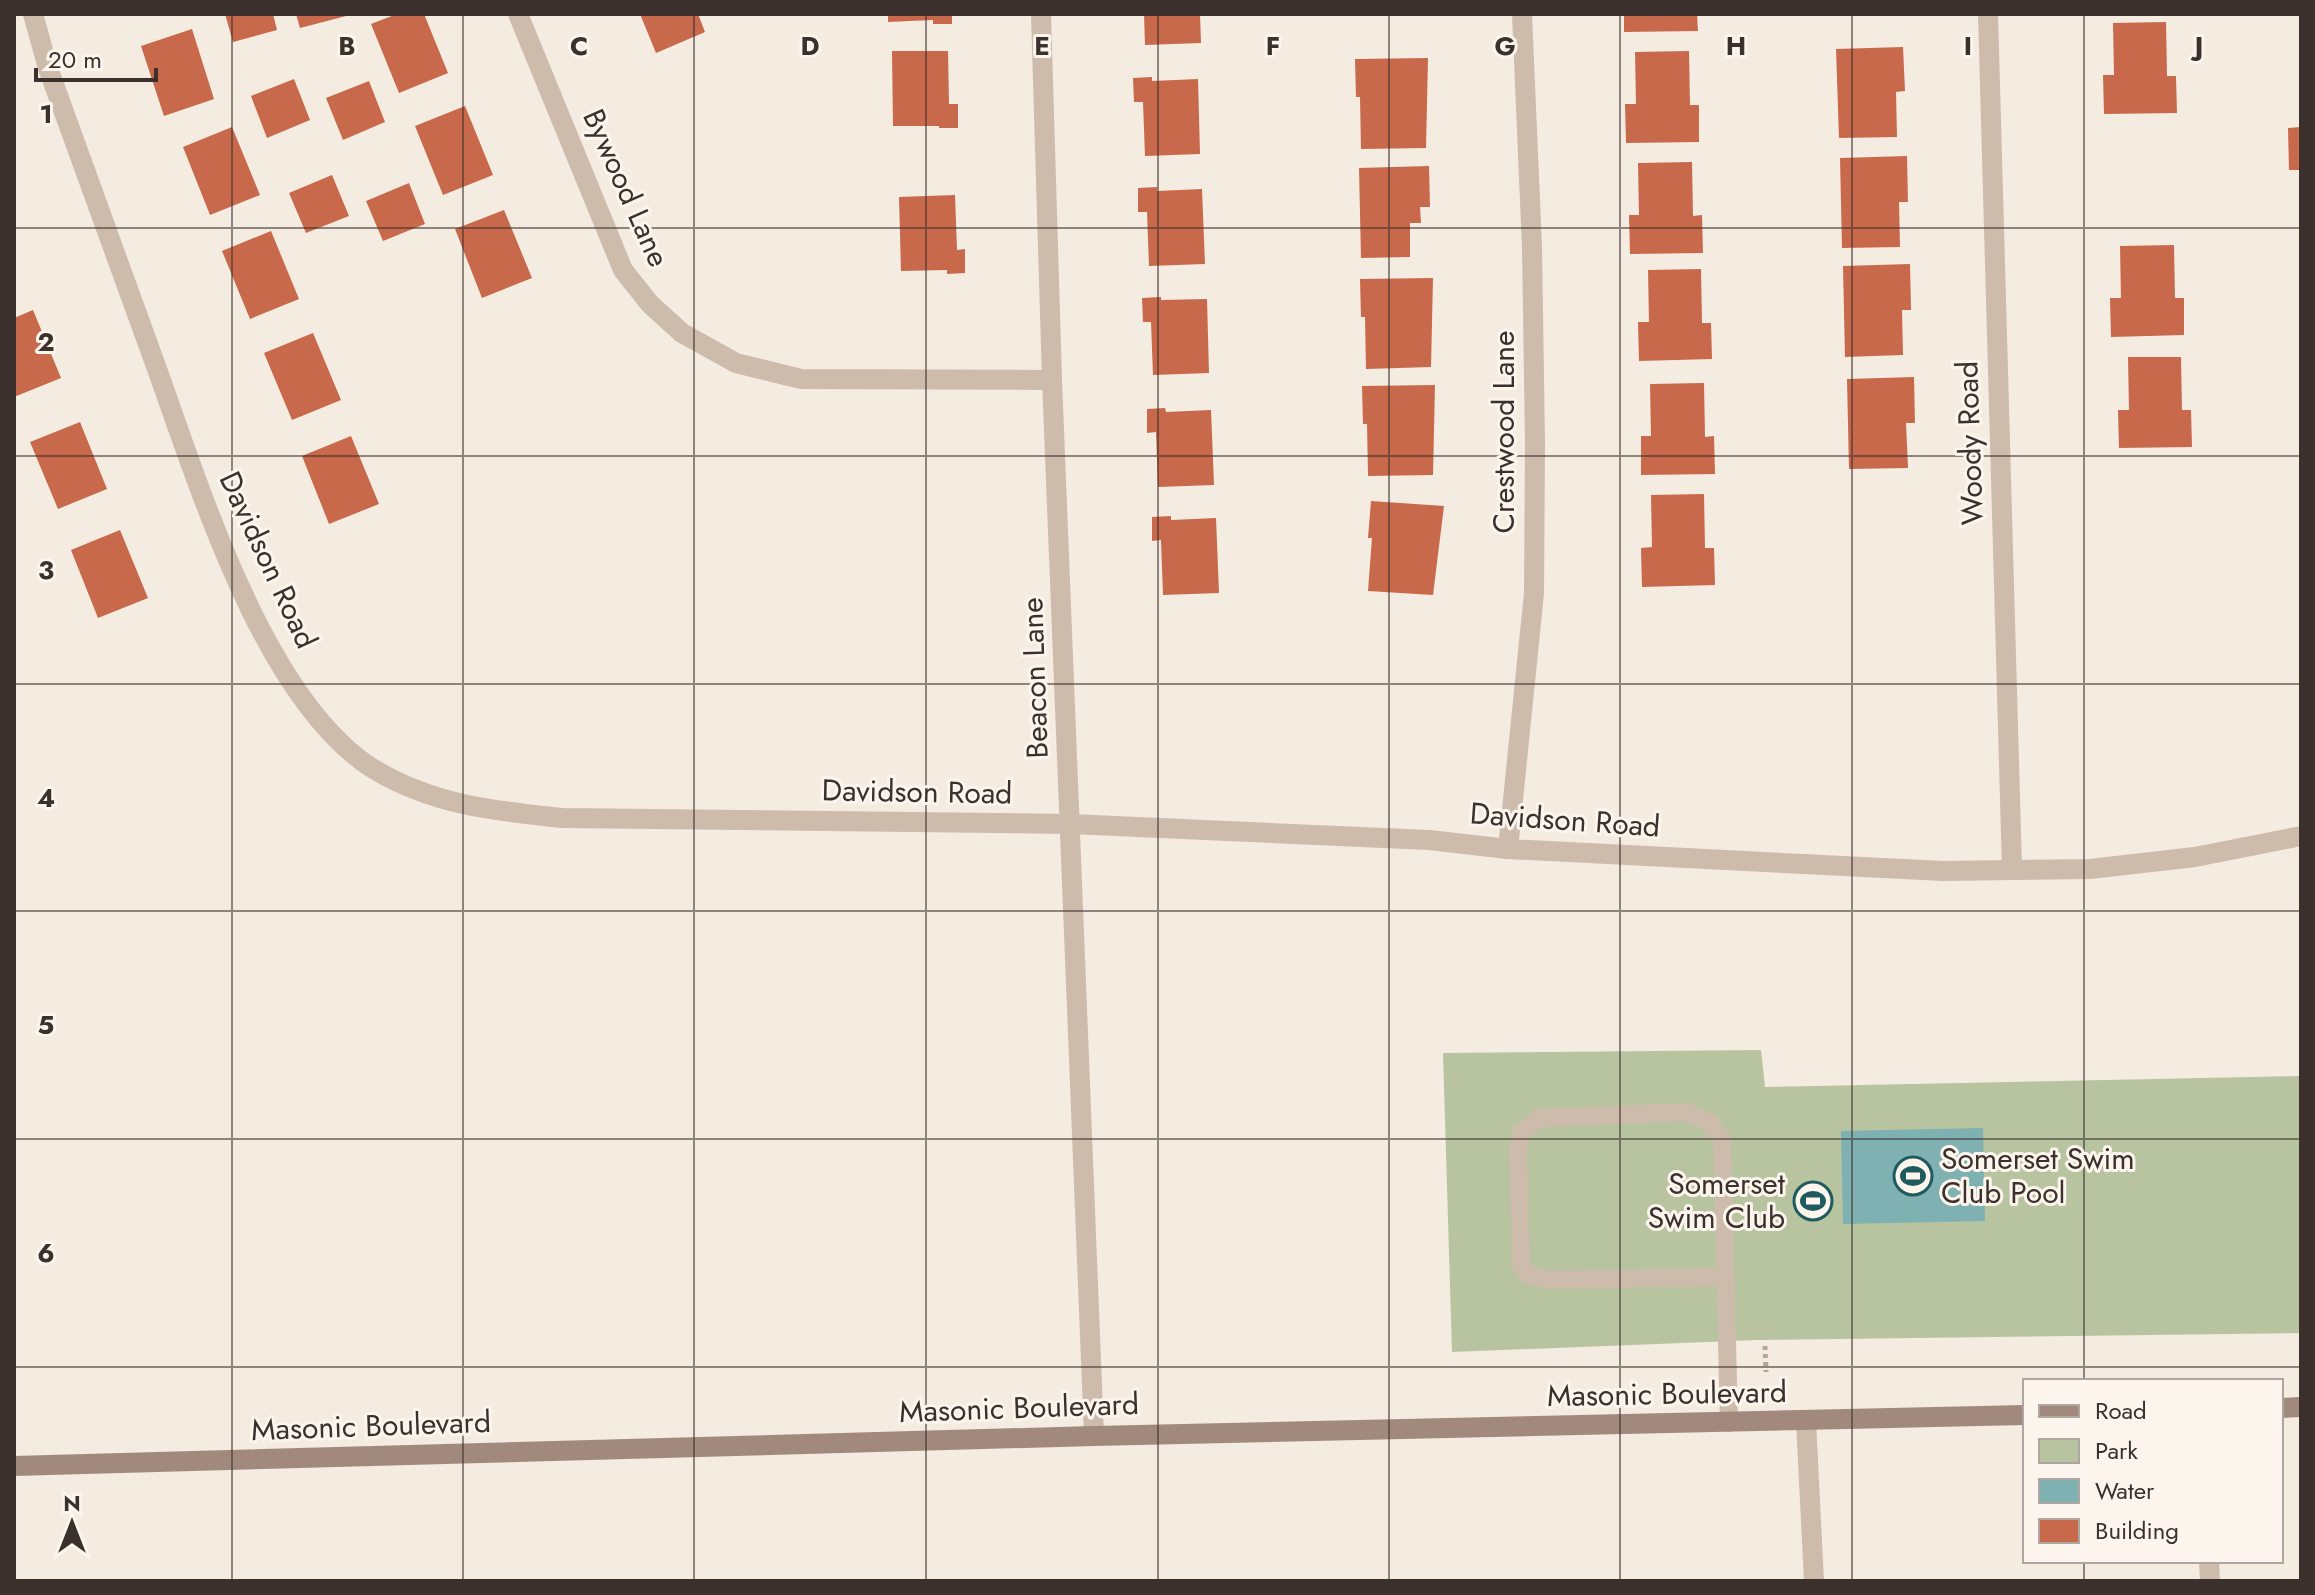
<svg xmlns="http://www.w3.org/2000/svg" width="2315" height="1595" viewBox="0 0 2315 1595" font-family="Jost,sans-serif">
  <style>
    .green { fill: #b8c4a0 }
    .water { fill: #7fb0b2 }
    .building { fill: #c8694b }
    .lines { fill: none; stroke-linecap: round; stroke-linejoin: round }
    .path { stroke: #b9a596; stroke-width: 5; stroke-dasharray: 4 4; stroke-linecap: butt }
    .lane { stroke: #cdbbac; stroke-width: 18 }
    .street { stroke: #cdbbac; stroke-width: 20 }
    .secondary { stroke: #a18a7d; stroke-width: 20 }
    .grid { fill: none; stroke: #3b302b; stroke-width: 2; stroke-opacity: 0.55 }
    .labels { text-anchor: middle; stroke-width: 6; stroke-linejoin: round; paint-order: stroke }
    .street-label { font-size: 30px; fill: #3b302b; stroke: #fbf5ee }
    .poi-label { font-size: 30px; fill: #3b302b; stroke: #fbf5ee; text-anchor: start }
    .grid-label { font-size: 26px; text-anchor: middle; font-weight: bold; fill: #3b302b; stroke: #fbf5ee; stroke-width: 6; stroke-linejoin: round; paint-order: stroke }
  </style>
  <rect width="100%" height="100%" fill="#f4ebe1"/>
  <!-- green -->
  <polygon class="green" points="1761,1050 1765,1087 2301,1076 2301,1333 1758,1340 1452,1352 1443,1053"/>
  <!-- water -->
  <polygon class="water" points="1983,1128 1985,1221 1843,1224 1841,1131"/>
  <!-- building -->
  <g class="building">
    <polygon points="225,14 273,14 277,30 233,42"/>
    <polygon points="296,14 350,14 350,15 300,28"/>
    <polygon points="397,14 424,14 448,73 399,93 371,24"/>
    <polygon points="640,14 698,14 705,32 656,53"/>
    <polygon points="888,14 952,14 952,24 933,24 933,20 888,22"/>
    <polygon points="1144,14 1200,14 1201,43 1145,45"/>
    <polygon points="1624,14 1697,14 1698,31 1624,32"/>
    <polygon points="2166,22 2167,76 2176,76 2177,113 2104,114 2103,75 2114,75 2113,23"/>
    <polygon points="192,29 214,99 164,116 141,46"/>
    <polygon points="1903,47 1905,91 1896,92 1897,137 1839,138 1836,49"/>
    <polygon points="892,51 948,51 949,104 958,104 958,128 939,128 939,126 893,126"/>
    <polygon points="1689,51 1690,105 1699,105 1699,142 1626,143 1625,104 1636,104 1635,52"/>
    <polygon points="1428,58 1426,148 1361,149 1360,97 1356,97 1355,59"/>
    <polygon points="1152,77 1152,81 1198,79 1200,154 1145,156 1143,102 1134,102 1133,78"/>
    <polygon points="294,79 310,120 267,138 251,96"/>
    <polygon points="369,81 385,122 343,140 326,98"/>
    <polygon points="465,106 493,175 443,195 415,126"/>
    <polygon points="232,127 260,195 210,215 183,147"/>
    <polygon points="2301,127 2301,170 2289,170 2288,128"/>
    <polygon points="1907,156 1908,202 1899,202 1900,247 1842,248 1840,158"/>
    <polygon points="1692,162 1693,216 1702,215 1703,253 1630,254 1629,215 1639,215 1638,163"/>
    <polygon points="1429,166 1430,207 1420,207 1421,223 1410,223 1410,257 1361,258 1359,168"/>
    <polygon points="332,175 349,216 306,233 289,193"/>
    <polygon points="409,183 425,224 383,241 366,201"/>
    <polygon points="1157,187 1157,191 1202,189 1205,264 1149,266 1147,212 1138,212 1138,188"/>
    <polygon points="955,195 957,250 965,249 965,273 947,274 947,270 901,271 899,197"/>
    <polygon points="504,210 532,278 482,298 455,229"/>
    <polygon points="271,231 299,299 250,319 222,251"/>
    <polygon points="2174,245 2175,298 2184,298 2184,335 2111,337 2110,298 2121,298 2120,246"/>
    <polygon points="1910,264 1911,310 1902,310 1903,355 1845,357 1843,266"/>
    <polygon points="1701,269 1702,323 1711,323 1712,359 1639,361 1638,322 1649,322 1648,270"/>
    <polygon points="1433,278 1431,367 1366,369 1365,317 1361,317 1360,279"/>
    <polygon points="1161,297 1161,300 1207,299 1209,373 1153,375 1151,322 1143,322 1142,298"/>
    <polygon points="33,310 61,378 14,397 14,318"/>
    <polygon points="313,333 341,400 292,420 264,353"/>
    <polygon points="2128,357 2181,357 2182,410 2191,410 2192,447 2119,448 2118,410 2129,410"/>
    <polygon points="1914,377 1915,423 1906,423 1908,468 1849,469 1847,379"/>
    <polygon points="1704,383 1705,437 1714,436 1715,474 1641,475 1641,436 1651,436 1650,384"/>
    <polygon points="1435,385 1433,475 1368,476 1367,424 1363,424 1362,386"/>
    <polygon points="1165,408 1166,412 1211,410 1214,485 1158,487 1156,432 1147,433 1147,409"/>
    <polygon points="80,422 107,489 58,509 30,442"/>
    <polygon points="351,436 379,504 329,524 302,456"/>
    <polygon points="1704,494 1705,548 1714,548 1715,585 1642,587 1641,548 1652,547 1651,495"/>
    <polygon points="1371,501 1444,506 1433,595 1368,591 1372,538 1368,538"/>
    <polygon points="1171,516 1171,520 1216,518 1219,593 1163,595 1161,540 1152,541 1152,517"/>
    <polygon points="120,530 148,598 98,618 71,550"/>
  </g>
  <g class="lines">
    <!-- path -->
    <polyline class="path" points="1765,1346 1766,1372"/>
    <!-- lane -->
    <path class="lane" d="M1725 1277 1548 1280 1530 1276 1521 1266 1518 1150 1521 1133 1539 1118 1687 1112 1710 1123 1722 1139C1724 1233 1727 1328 1729 1423"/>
    <!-- street -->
    <g class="street">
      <path d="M33 14 48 68C83 165 118 261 153 358 197 478 261 697 372 768 432 805 495 811 563 818L1071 824 1429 840 1508 849 1943 871 2090 869 2195 857 2301 836"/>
      <polyline points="518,14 623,270 650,304 682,333 736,363 801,379 1052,380"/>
      <polyline points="1041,14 1052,380 1094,1436"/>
      <polyline points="1988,14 2012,870"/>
      <polyline points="1508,849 1534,593 1535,444 1532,247 1522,14"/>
      <polyline points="1806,1421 1814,1581"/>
      <polyline points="2209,1561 2210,1581"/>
    </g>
    <!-- secondary -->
    <g class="secondary">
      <polyline points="2281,1408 2301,1407"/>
      <polyline points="14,1466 1094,1436 2025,1415"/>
    </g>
  </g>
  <!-- grid -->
  <path class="grid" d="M232 14V1581M463 14V1581M694 14V1581M926 14V1581M1158 14V1581M1389 14V1581M1620 14V1581M1852 14V1581M2084 14V1381M14 228H2301M14 456H2301M14 684H2301M14 911H2301M14 1139H2301M14 1367H2301M2084 1561V1581"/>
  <!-- icons -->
  <defs>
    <g id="stadium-ring" transform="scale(2)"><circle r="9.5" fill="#fbf5ee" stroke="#1f5a5e" stroke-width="1.5"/><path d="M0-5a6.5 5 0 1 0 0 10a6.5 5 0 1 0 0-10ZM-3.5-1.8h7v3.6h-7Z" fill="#1f5a5e"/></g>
  </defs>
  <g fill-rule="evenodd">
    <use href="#stadium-ring" x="1913" y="1176"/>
    <use href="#stadium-ring" x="1813" y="1201"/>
  </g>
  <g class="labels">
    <!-- street labels -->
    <g class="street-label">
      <text transform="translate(626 188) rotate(66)" y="10">Bywood Lane</text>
      <text transform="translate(1504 432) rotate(-90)" y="10">Crestwood Lane</text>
      <text transform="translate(1970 443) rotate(-92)" y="10">Woody Road</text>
      <text transform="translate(268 560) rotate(65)" y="10">Davidson Road</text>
      <text transform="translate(1035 678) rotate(-92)" y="10">Beacon Lane</text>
      <text transform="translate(917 792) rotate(1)" y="10">Davidson Road</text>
      <text transform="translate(1565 820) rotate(4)" y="10">Davidson Road</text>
      <text transform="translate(1667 1394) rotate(-1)" y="10">Masonic Boulevard</text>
      <text transform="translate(1019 1408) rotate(-2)" y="10">Masonic Boulevard</text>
      <text transform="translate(371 1426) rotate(-2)" y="10">Masonic Boulevard</text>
    </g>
    <!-- poi labels -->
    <g class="poi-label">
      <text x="1941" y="1169">Somerset Swim<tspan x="1941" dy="34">Club Pool</tspan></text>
      <text x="1785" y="1194" text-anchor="end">Somerset<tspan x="1785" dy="34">Swim Club</tspan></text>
    </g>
  </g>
  <g class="grid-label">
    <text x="347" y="55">B</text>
    <text x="579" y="55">C</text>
    <text x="810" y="55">D</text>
    <text x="1042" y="55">E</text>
    <text x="1273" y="55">F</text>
    <text x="1505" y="55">G</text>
    <text x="1736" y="55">H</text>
    <text x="1968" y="55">I</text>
    <text x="2199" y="55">J</text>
    <text x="46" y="123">1</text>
    <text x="46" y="351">2</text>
    <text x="46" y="579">3</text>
    <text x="46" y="807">4</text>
    <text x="46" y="1034">5</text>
    <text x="46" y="1262">6</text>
  </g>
  <!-- border -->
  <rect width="2315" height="1595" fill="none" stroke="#3b302b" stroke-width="32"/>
  <!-- legend -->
  <rect x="2023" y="1379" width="260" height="184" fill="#fbf5ee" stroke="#aea6a0" stroke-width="2"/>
  <rect x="2039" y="1405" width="40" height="12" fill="#a18a7d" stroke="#aea6a0" stroke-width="2"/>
  <text x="2095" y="1419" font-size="24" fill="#3b302b">Road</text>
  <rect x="2039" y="1439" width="40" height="24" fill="#b8c4a0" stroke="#aea6a0" stroke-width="2"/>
  <text x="2095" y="1459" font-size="24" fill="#3b302b">Park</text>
  <rect x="2039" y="1479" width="40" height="24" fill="#7fb0b2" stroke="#aea6a0" stroke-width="2"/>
  <text x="2095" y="1499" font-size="24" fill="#3b302b">Water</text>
  <rect x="2039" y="1519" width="40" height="24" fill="#c8694b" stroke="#aea6a0" stroke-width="2"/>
  <text x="2095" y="1539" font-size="24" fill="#3b302b">Building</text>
  <!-- north arrow -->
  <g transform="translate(72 1523)" stroke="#fbf5ee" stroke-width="6" paint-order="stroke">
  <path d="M0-6L14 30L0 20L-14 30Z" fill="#3b302b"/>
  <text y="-12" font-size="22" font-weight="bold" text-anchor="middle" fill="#3b302b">N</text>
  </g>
  <!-- scale -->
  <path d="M36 68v12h120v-12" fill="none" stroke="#3b302b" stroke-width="4"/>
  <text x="48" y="68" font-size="24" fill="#3b302b" stroke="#fbf5ee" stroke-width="6" paint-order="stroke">20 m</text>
</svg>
